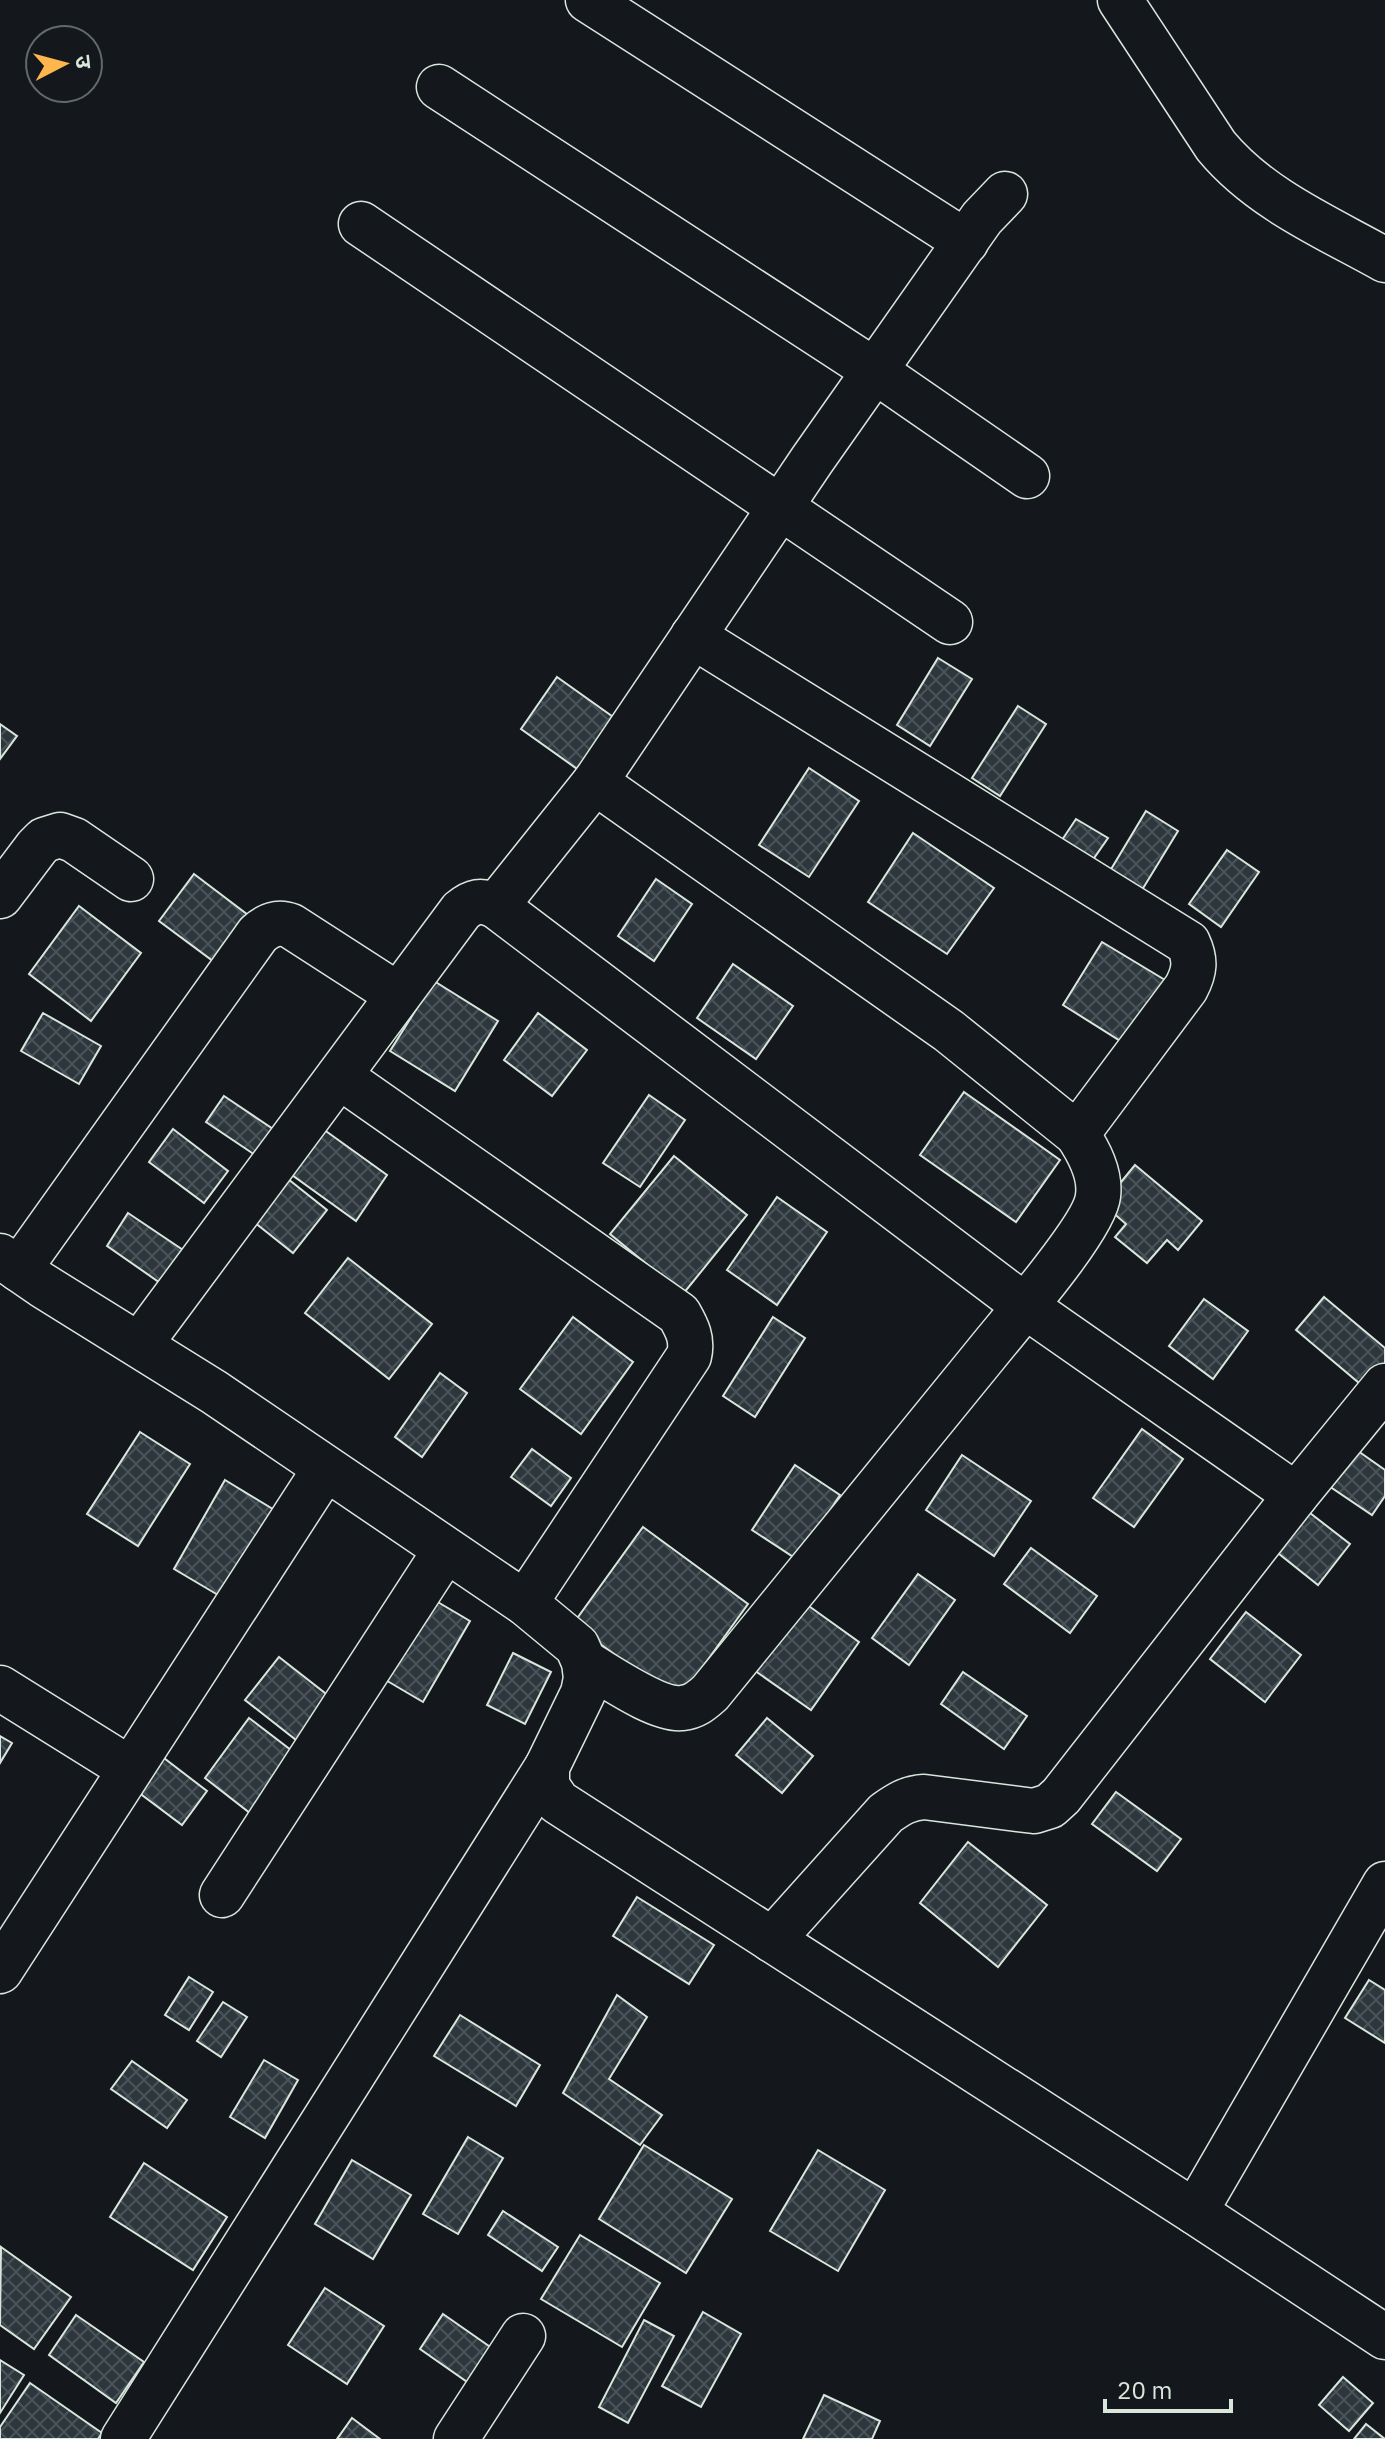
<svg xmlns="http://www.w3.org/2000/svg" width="1385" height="2439" viewBox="0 0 1385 2439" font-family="'IBM Plex Sans','Noto Sans Devanagari',sans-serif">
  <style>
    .building { fill: url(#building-cross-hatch); stroke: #d8e6dc; stroke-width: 2 }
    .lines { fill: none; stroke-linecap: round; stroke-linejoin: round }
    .minor-casing { stroke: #d8e6dc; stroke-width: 47 }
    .minor { stroke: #14181c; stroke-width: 44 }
  </style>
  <defs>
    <pattern id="building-cross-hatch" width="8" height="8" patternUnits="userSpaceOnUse" patternTransform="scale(2)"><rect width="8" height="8" fill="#2c363c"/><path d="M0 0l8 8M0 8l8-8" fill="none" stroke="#4a5358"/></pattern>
  </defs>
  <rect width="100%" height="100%" fill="#14181c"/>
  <!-- building -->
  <g class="building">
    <polygon points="938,658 972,679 930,746 897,725"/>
    <polygon points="557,677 616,719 580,771 521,729"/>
    <polygon points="1018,706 1046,724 1000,796 972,778"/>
    <polygon points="0,724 17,736 0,759"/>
    <polygon points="809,768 859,801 809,877 759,845"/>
    <polygon points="1146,811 1178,831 1142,890 1110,871"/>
    <polygon points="1076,819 1108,838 1085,871 1056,849"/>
    <polygon points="913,833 994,888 947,954 868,902"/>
    <polygon points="1227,850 1259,872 1221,927 1189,904"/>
    <polygon points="194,874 252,918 217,964 159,921"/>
    <polygon points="656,879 692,904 654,961 618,936"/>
    <polygon points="79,906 141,953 91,1021 29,974"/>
    <polygon points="1102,942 1170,983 1130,1047 1063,1005"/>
    <polygon points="733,964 793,1006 756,1059 697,1018"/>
    <polygon points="434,981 498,1021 455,1091 390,1051"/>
    <polygon points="43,1013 101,1046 79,1084 21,1051"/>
    <polygon points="538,1013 587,1050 552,1096 504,1060"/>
    <polygon points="964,1092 1060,1160 1016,1222 920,1155"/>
    <polygon points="649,1095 685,1120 640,1187 603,1163"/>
    <polygon points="224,1096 279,1133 261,1159 206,1122"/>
    <polygon points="316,1124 387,1175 356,1221 285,1170"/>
    <polygon points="173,1129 228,1171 204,1203 149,1162"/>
    <polygon points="674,1156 747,1215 683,1294 610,1234"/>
    <polygon points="1135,1165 1202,1221 1178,1250 1167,1240 1147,1263 1115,1237 1126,1224 1103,1204"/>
    <polygon points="283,1175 327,1210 293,1253 249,1218"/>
    <polygon points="777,1197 827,1232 777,1305 727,1270"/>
    <polygon points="128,1213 189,1254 166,1287 107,1246"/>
    <polygon points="348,1258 432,1324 389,1379 305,1313"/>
    <polygon points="1324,1297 1385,1348 1385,1364 1365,1388 1296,1330"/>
    <polygon points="1204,1299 1248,1331 1213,1379 1169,1346"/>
    <polygon points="573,1317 633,1362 581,1434 520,1389"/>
    <polygon points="773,1317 805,1338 755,1417 723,1396"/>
    <polygon points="440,1373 467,1393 422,1457 395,1437"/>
    <polygon points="1142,1429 1183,1459 1134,1527 1093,1498"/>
    <polygon points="140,1432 190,1464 138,1546 87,1514"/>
    <polygon points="1348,1444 1385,1470 1385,1496 1372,1515 1323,1482"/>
    <polygon points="532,1449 571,1478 551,1506 511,1477"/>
    <polygon points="962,1455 1031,1501 994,1556 926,1510"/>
    <polygon points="795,1465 840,1495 798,1560 752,1530"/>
    <polygon points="225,1480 286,1517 235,1605 174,1569"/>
    <polygon points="1301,1506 1350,1544 1318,1585 1269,1546"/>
    <polygon points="643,1527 748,1604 678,1701 573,1624"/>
    <polygon points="1031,1548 1097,1596 1070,1633 1004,1584"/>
    <polygon points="918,1574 955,1600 909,1665 872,1638"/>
    <polygon points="419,1591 470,1621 423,1702 372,1672"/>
    <polygon points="799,1599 859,1642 811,1710 751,1668"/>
    <polygon points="1246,1612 1301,1655 1265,1702 1210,1659"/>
    <polygon points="513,1653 551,1672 525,1724 487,1705"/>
    <polygon points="279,1657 339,1704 305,1747 245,1700"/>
    <polygon points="963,1672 1027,1716 1004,1749 941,1704"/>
    <polygon points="249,1718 300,1757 255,1817 205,1778"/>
    <polygon points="767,1718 813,1756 782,1793 736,1755"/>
    <polygon points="0,1736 12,1743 0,1763"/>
    <polygon points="160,1755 207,1791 182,1825 134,1789"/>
    <polygon points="1116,1792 1181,1839 1157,1871 1092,1824"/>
    <polygon points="968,1842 1047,1905 998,1967 920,1903"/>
    <polygon points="637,1897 714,1945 689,1984 613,1936"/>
    <polygon points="189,1977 213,1992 189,2030 165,2015"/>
    <polygon points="1369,1980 1385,1990 1385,2043 1345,2018"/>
    <polygon points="617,1995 647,2017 609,2079 662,2115 640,2145 563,2093"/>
    <polygon points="223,2002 247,2017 221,2057 197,2041"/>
    <polygon points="460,2015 540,2065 516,2106 434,2056"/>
    <polygon points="264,2060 298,2080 265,2138 230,2117"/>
    <polygon points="132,2061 187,2100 167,2128 111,2089"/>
    <polygon points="468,2137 503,2158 458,2234 423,2214"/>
    <polygon points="644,2145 732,2199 686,2273 599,2219"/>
    <polygon points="818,2150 885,2190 838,2271 770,2231"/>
    <polygon points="352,2160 411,2195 373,2259 315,2224"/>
    <polygon points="144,2163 227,2217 193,2270 110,2217"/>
    <polygon points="503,2211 558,2247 542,2271 488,2235"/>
    <polygon points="580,2235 660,2283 622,2347 541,2299"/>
    <polygon points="1,2247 71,2297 34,2349 0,2325"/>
    <polygon points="325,2288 384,2326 347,2384 288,2345"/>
    <polygon points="703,2312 741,2334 701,2407 662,2386"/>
    <polygon points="443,2314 496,2351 473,2386 420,2349"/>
    <polygon points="76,2315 144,2362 116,2403 49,2355"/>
    <polygon points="644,2320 674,2336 628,2423 599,2407"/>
    <polygon points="0,2360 24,2375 0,2413"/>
    <polygon points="1343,2377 1373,2403 1349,2431 1319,2405"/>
    <polygon points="30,2383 102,2433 98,2439 0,2439 0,2427"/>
    <polygon points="824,2395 880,2421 872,2439 803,2439"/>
    <polygon points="352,2418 380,2439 337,2439"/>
    <polygon points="1366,2424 1385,2439 1354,2439"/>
  </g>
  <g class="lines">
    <!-- minor casing -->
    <g class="minor-casing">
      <g id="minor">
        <polyline points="588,0 966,242"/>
        <path d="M1120 0 1216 146C1260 199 1326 227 1385 260"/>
        <polyline points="439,87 875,371 1027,476"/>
        <polyline points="361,224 950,622"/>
        <path d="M693 636 1188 943C1196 960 1195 971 1186 988L1077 1134"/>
        <polyline points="0,896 37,847 44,840 60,835 74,840 131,879"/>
        <polyline points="496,906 595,782 812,460 982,218 1005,194"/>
        <path d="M339 1076 679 1314C687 1328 693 1339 689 1356L525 1603"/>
        <polyline points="0,1256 42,1285 214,1392 525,1603 577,1646 584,1662 586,1678 583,1693 547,1767 547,1786 558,1802 1195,2212 1385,2337"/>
        <path d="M19 1269 258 934C268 925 278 921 291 926L398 995"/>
        <path d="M140 1344 461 911C473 901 481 899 496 906L1025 1306 1296 1495"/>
        <path d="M584 1662C607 1675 657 1711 682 1708 694 1707 701 1701 710 1693 802 1580 894 1467 986 1354 1009 1325 1095 1227 1098 1196 1101 1174 1089 1152 1077 1134L949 1031 595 782"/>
        <polyline points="0,1688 130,1769"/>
        <polyline points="222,1895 445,1551"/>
        <path d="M772 1940 886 1813C899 1804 908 1798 924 1797L1034 1811 1050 1806 1061 1796 1296 1495 1385 1386"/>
        <polyline points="0,1971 325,1469"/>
        <polyline points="1195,2212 1385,1884"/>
        <polyline points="123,2439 547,1767"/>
        <polyline points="456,2439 523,2336"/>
      </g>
    </g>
    <!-- minor -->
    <use href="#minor" class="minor"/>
  </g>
  <!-- north arrow -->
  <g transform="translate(64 64) rotate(84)"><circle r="38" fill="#14181c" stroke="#626a69" stroke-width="2"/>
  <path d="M0-6L14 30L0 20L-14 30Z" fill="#ffb74d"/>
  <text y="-12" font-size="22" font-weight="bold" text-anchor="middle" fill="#d8e6dc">उ</text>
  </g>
  <!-- scale -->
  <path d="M1105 2399v12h126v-12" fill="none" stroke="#d8e6dc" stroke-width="4"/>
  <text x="1117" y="2399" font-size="24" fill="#d8e6dc" stroke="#14181c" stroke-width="6" paint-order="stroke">20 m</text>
</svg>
